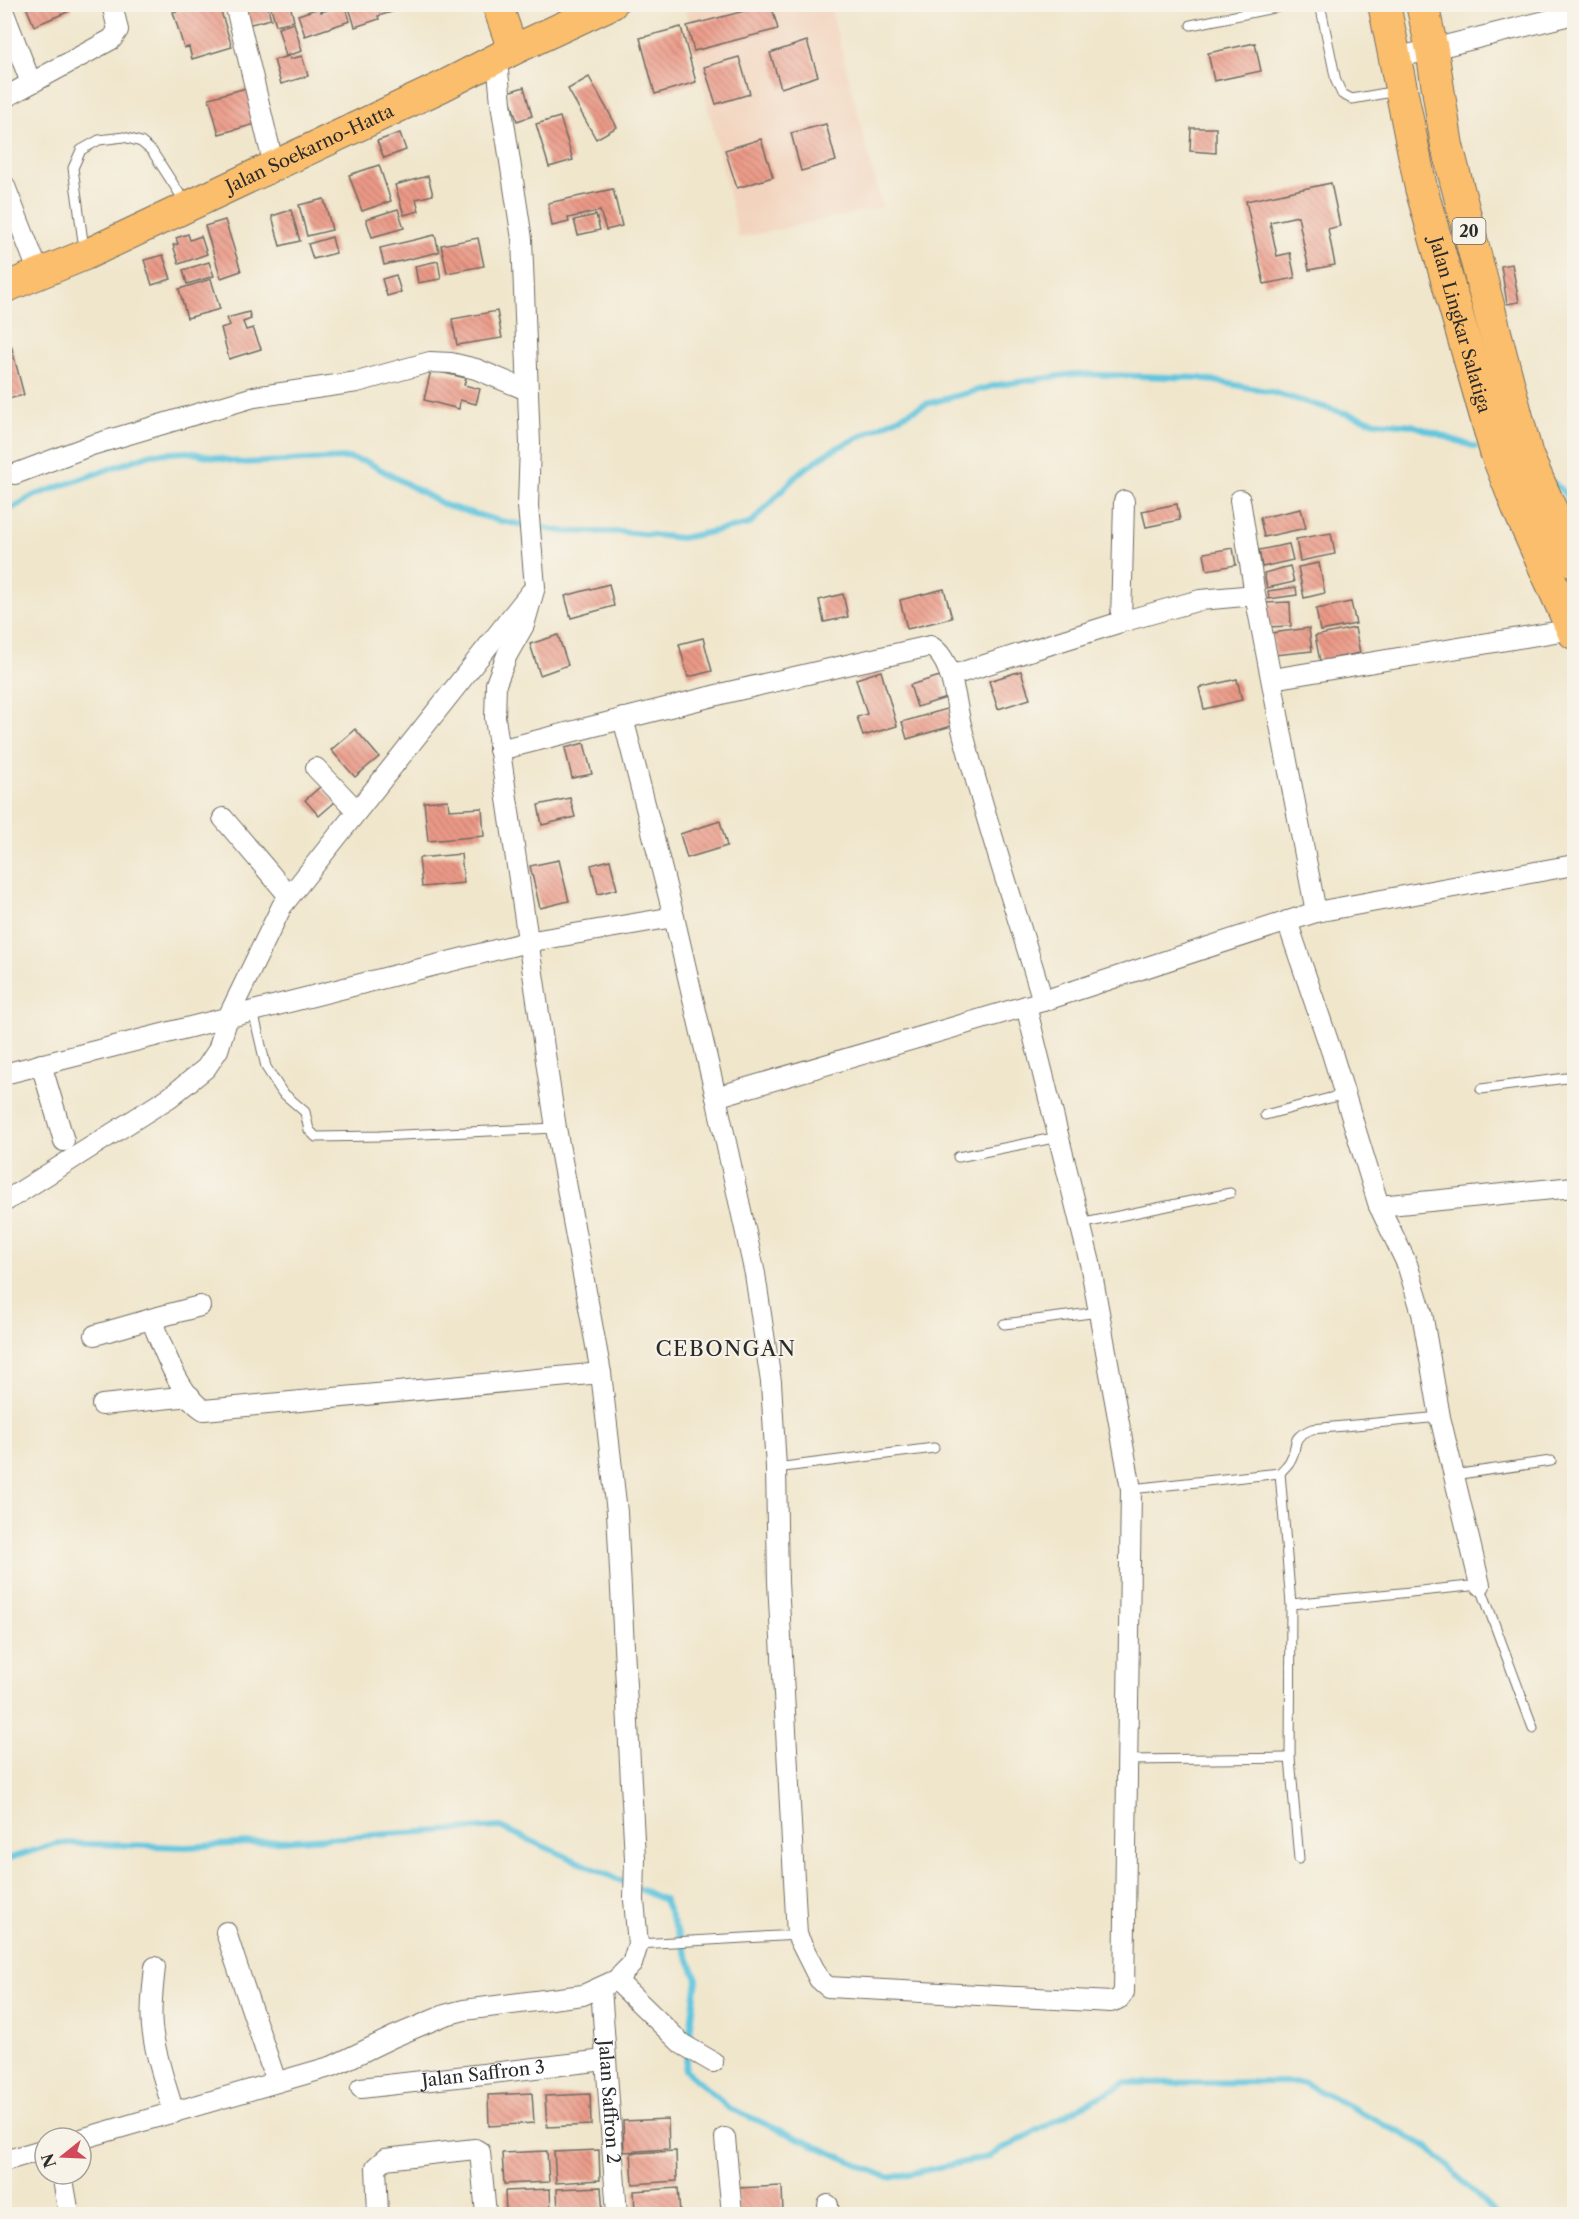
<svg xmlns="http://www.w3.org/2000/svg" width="1579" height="2219" viewBox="0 0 1579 2219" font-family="'Libre Caslon Text',serif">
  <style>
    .built { fill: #f2d4be }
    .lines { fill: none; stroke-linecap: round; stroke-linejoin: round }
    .stream { stroke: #60c5de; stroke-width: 6 }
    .building { fill: url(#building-back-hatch) }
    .service-casing { stroke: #706c63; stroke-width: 11 }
    .minor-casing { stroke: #706c63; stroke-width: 22 }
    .primary-casing { stroke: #706c63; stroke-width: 32 }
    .trunk-casing { stroke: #706c63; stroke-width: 34 }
    .service { stroke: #fff; stroke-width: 9 }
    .minor { stroke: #fff; stroke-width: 20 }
    .primary { stroke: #fabe6d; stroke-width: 30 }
    .trunk { stroke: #fabe6d; stroke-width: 32 }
    .labels { text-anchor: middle; stroke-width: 4.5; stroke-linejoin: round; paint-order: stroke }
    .shield { fill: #f7f3e8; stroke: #686764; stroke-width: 1.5 }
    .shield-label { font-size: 16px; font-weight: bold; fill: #2b2b2b }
    .street-label { font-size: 18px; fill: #2b2b2b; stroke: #f7f3e8 }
    .quarter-label { font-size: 21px; letter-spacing: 1.5px; fill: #2b2b2b; stroke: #f7f3e8 }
  </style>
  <defs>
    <pattern id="building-back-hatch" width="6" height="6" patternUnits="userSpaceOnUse" patternTransform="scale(1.5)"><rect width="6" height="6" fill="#ec9a87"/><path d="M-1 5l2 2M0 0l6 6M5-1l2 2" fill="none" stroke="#bf7e6f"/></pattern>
  </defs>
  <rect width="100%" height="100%" fill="#f7f3e8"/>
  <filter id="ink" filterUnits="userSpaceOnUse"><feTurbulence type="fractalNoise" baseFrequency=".0167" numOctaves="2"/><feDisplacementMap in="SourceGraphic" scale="12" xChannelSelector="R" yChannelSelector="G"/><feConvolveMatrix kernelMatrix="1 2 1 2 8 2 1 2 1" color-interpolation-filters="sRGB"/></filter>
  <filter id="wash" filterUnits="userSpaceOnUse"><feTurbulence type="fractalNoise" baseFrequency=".008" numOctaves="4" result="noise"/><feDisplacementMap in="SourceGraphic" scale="24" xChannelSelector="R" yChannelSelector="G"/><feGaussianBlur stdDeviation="1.35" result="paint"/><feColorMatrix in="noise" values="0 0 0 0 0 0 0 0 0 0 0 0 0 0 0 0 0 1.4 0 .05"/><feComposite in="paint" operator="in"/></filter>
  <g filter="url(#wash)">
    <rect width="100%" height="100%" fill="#f0e6cc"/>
    <!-- built -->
    <polygon class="built" points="698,4 830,5 882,207 739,238 685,8"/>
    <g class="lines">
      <!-- stream -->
      <g class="stream">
        <polyline points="1554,483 1574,503"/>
        <polyline points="4,513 33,496 151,454 188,452 242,463 348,458 367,462 447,506 500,521 567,532 622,532 681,538 750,524 799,473 829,452 926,404 997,385 1074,374 1200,378 1271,392 1376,422 1412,425 1475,447"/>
        <polyline points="4,1860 57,1843 186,1847 500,1827 664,1900 697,1979 685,2070 729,2108 889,2178 988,2157 1125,2083 1302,2082 1430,2148 1495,2214"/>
      </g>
    </g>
    <g id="blocks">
      <!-- building -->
      <g class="building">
        <polygon points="25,4 69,4 72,10 34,26"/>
        <polygon points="255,4 267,4 271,19 247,25 243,8"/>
        <polygon points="270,4 290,4 294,21 276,25"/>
        <polygon points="337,4 345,4 350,21 305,36 298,15 319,8 321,12 338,7"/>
        <polygon points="348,4 390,4 392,12 378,16 379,19 355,27"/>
        <polygon points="771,4 778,29 694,51 687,26"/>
        <polygon points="199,5 219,5 232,47 192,59 189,47 184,48 173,12"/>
        <polygon points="294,23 302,51 286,56 278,28"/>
        <polygon points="681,27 696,82 655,94 640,38"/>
        <polygon points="807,41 818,76 781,88 770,53"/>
        <polygon points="1255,43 1261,71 1214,81 1208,53"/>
        <polygon points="289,56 290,59 302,56 308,76 281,84 274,60"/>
        <polygon points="739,57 750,94 716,104 704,67"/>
        <polygon points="589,77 617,127 596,139 568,89"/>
        <polygon points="250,87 259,123 219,134 209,98"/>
        <polygon points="524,87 532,116 517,121 508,92"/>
        <polygon points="560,117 573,160 549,167 536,124"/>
        <polygon points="826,124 836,161 801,171 791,133"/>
        <polygon points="1191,128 1216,128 1216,153 1190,151"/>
        <polygon points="400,133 406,150 384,158 377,141"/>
        <polygon points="761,139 773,177 737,188 725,150"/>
        <polygon points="379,165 391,201 362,211 349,175"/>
        <polygon points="428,176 433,195 416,199 419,211 404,215 395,185"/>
        <polygon points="1331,183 1340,226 1328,229 1335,265 1309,270 1298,216 1270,222 1277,256 1290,253 1295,278 1264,284 1246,201"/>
        <polygon points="613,189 622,226 606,230 600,211 568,218 569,222 552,226 548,203"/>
        <polygon points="324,199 332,230 307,236 299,205"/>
        <polygon points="398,209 404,228 372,237 366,219"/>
        <polygon points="291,210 300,241 280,246 272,216"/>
        <polygon points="596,215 600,230 578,235 574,220"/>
        <polygon points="225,220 241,271 221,278 205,226"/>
        <polygon points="188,234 190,240 201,236 207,254 179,264 173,245 178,244 176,238"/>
        <polygon points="435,235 439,252 384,265 380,248"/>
        <polygon points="332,237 336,253 313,259 308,244"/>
        <polygon points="478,238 484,266 447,273 441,245"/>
        <polygon points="163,255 171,279 152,285 144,260"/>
        <polygon points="438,261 441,279 418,283 415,266"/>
        <polygon points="209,262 214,276 187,284 183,270"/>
        <polygon points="1512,264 1519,302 1507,304 1501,266"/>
        <polygon points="396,275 401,292 387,296 382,279"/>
        <polygon points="211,279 220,309 187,318 179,289"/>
        <polygon points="497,311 502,338 457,345 452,319"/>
        <polygon points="249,312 251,319 243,322 246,330 253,328 261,349 229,359 221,328 230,325 227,318"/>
        <polygon points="11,345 24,395 4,400 4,346"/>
        <polygon points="431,370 466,378 464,385 480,389 476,404 460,400 459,409 424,400"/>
        <polygon points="5,443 13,467 5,470"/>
        <polygon points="1177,504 1180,520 1146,527 1142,511"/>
        <polygon points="1301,509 1306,528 1264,537 1260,518"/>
        <polygon points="1331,533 1335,554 1300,561 1296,539"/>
        <polygon points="1289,544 1293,560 1262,567 1259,550"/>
        <polygon points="1233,548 1236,565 1207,570 1204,553"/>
        <polygon points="1319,563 1325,593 1304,598 1298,567"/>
        <polygon points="1290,566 1294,582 1267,588 1264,573"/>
        <polygon points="609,584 614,606 571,618 565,596"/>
        <polygon points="1296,587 1297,595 1269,599 1268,591"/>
        <polygon points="944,589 952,618 907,629 900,600"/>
        <polygon points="843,594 848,617 824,622 819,600"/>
        <polygon points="1290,602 1291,626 1267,627 1265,603"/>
        <polygon points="1351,602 1356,624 1320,631 1316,609"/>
        <polygon points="1309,628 1312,651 1275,655 1272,633"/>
        <polygon points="1355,628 1360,653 1320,661 1315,636"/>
        <polygon points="558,635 568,665 540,675 530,644"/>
        <polygon points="703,638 712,671 688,677 679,644"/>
        <polygon points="881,671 897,726 863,736 857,717 867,714 856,679"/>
        <polygon points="1021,671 1030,699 998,709 989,681"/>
        <polygon points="940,676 946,698 917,707 910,685"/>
        <polygon points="1237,679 1242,700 1204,709 1199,688"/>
        <polygon points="950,708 955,725 907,739 902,722"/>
        <polygon points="355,729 379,757 355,777 331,750"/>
        <polygon points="584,743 592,774 572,778 565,748"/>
        <polygon points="321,786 335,802 319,816 305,800"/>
        <polygon points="570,798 575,817 542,825 538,805"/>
        <polygon points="448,800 449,810 482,808 484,836 428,841 424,802"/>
        <polygon points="720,821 727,846 687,858 680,834"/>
        <polygon points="461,854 464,883 422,887 419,858"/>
        <polygon points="559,860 569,901 540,908 530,866"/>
        <polygon points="610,860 617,889 598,894 591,865"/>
        <polygon points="532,2093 534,2123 489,2126 488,2095"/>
        <polygon points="590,2094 591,2125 547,2127 545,2096"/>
        <polygon points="668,2119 669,2149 624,2152 623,2121"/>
        <polygon points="599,2150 600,2180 556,2183 554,2152"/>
        <polygon points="547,2151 549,2182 504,2184 502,2153"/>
        <polygon points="676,2151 677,2181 633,2184 631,2153"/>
        <polygon points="782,2186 783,2214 738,2214 737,2188"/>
        <polygon points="601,2187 603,2214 558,2214 557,2189"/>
        <polygon points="678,2188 680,2214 635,2214 634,2191"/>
        <polygon points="550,2189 551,2214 506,2214 505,2191"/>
      </g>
    </g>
  </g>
  <g filter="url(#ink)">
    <use href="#blocks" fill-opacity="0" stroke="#706c63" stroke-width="1.5"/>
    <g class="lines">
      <!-- service casing -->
      <g class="service-casing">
        <g id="service">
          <polyline points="1320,4 1336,81 1342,94 1352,99 1397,91"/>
          <polyline points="1191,25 1293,4"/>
          <polyline points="84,249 73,168 81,150 99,140 124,137 141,142 152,151 185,202"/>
          <polyline points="253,1011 266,1067 282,1092 305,1112 309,1130 316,1137 380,1136 556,1128"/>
          <polyline points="1481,1089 1574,1077"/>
          <polyline points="1265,1115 1345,1094"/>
          <polyline points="958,1157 1059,1137"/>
          <polyline points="1080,1224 1230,1193"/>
          <polyline points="1004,1324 1099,1312"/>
          <polyline points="776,1468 934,1448"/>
          <polyline points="1280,1473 1291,1604 1290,1758"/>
          <polyline points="1453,1475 1551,1461"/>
          <path d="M1131 1489 1280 1473C1283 1469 1288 1465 1290 1461 1300 1444 1288 1439 1312 1429L1440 1417"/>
          <polyline points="1291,1604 1480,1585 1533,1728"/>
          <polyline points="1127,1760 1290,1758 1299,1859"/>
          <polyline points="638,1944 797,1935"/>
        </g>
      </g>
      <!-- minor casing -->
      <g class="minor-casing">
        <g id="minor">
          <polyline points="235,4 274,166"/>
          <polyline points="4,13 31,83"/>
          <polyline points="1396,58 1574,14"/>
          <polyline points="4,98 112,39 118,30 112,4"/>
          <polyline points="4,184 39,273"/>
          <polyline points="15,474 92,445 254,397 357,382 430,362 451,363 476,369 527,390"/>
          <polyline points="1240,500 1255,595"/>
          <polyline points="1121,622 1124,501"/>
          <polyline points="950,676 1121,622 1200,600 1255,595 1316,912"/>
          <polyline points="1272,679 1573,629"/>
          <polyline points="623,718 674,917"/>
          <path d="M499 750 729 692 930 646C954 659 955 704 962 729 985 820 1016 910 1043 1001"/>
          <polyline points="316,768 357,811"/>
          <polyline points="223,818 289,896"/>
          <polyline points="1287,921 1332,1053 1379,1206 1407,1264 1422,1313 1440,1417 1480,1585"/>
          <polyline points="41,1064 64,1141"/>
          <polyline points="4,1074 527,942 674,917 716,1097 1043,1001 1316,912 1574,865"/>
          <polyline points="716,1097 755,1274 771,1382 776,1468 778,1582 797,1935 819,1979 828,1987 1111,2002 1119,1999 1124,1992 1131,1489 1090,1263 1026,1006"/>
          <polyline points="4,1202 170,1097 206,1068 218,1050 228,1017 282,906 531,592"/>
          <polyline points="1379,1206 1574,1187"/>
          <polyline points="151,1319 200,1306"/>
          <path d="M95 1335 151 1319C162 1345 179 1396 204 1410L601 1373"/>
          <polyline points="102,1405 190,1396"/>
          <path d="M226 1932C242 1983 260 2032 276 2082"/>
          <path d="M155 1967C153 1987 150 2007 152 2027 155 2056 166 2085 174 2113"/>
          <polyline points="616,1980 682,2044 713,2062"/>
          <path id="s1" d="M601 1988 617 2214"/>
          <path id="s2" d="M361 2088 605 2060"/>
          <polyline points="725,2138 732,2214"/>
          <polyline points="81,2139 333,2066 393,2037 445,2015 464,2010 583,1995 616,1980 632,1964 638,1944 634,1900 635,1859 617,1512 601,1373 556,1128 495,718 496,684 507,655 524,625 535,587 528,506 530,444 522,239 501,103 497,60"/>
          <polyline points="4,2161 45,2149"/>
          <polyline points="62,2174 69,2214"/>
          <polyline points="828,2205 829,2214"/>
          <polyline points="378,2214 376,2167 385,2159 475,2149 480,2152 486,2214"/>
        </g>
      </g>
      <!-- primary casing -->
      <g class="primary-casing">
        <g id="primary">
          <polyline points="497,4 513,50"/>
          <path id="s3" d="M4 288 85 255 441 87 513 50 612 4"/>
        </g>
      </g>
      <!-- trunk casing -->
      <g class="trunk-casing">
        <g id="trunk">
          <path id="s4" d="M1384 4 1421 188 1496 452 1519 510 1574 633"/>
          <polyline points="1422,4 1432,50 1447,146 1527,456 1574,561"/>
        </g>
      </g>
      <!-- service -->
      <use href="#service" class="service"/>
      <!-- minor -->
      <use href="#minor" class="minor"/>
      <!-- primary -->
      <use href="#primary" class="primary"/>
      <!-- trunk -->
      <use href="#trunk" class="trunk"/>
    </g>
  </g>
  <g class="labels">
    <!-- shield labels -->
    <rect class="shield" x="1452.5" y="218" width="33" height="26" rx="4.5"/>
    <g class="shield-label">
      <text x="1469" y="237">20</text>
    </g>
    <!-- street labels -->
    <g class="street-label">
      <text dy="6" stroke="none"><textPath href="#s3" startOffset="336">Jalan Soekarno-Hatta</textPath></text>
      <text dy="6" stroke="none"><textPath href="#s4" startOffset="330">Jalan Lingkar Salatiga</textPath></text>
      <text dy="6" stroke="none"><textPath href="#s2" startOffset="123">Jalan Saffron 3</textPath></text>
      <text dy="6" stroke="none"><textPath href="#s1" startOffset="114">Jalan Saffron 2</textPath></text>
    </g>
    <!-- quarter labels -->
    <g class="quarter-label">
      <text x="726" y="1356">CEBONGAN</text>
    </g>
  </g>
  <!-- margin -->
  <rect width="1579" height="2219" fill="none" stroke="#f7f3e8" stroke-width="24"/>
  <!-- north arrow -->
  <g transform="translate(63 2156) rotate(252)"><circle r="28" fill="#f7f3e8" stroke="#a5a39c" stroke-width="1.5"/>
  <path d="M0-4.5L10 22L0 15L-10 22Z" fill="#d1495b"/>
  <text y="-9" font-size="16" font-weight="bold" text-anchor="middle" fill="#2b2b2b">N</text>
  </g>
</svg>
